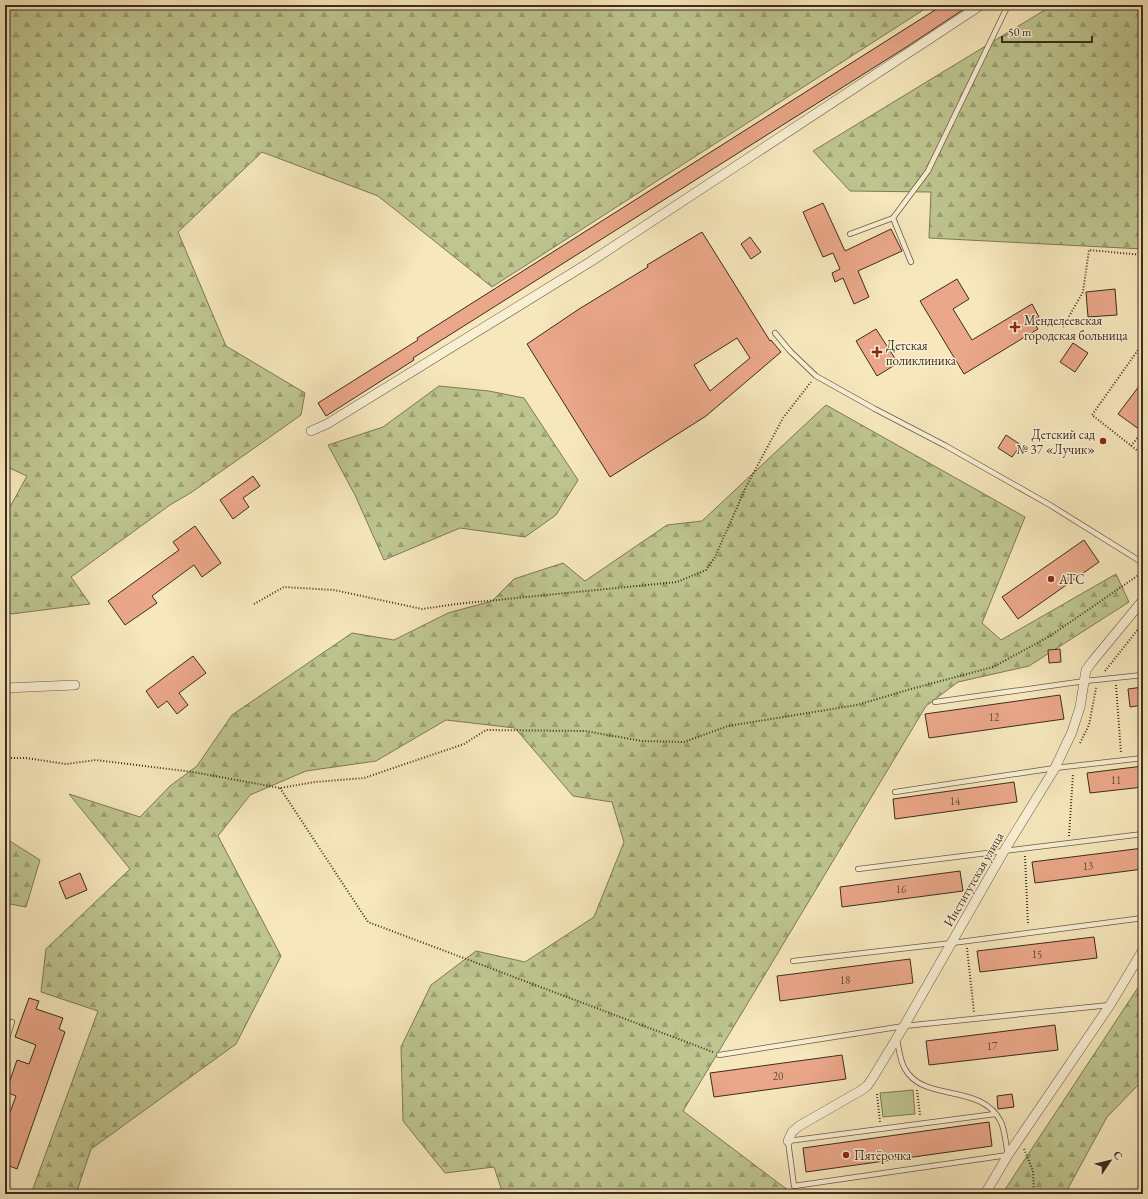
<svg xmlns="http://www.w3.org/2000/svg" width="1148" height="1199" viewBox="0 0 1148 1199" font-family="'EB Garamond',serif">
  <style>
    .green { fill: #bec58f; stroke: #7e7956 }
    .forest { fill: url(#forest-firs); stroke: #7e7956 }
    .building { fill: #eaa789; stroke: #3d2d1e; fill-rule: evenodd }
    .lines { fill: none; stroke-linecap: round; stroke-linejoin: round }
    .service-casing { stroke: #6b5c46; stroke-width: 6 }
    .minor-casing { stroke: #6b5c46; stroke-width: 10 }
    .path { stroke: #3d2d1e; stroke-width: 2; stroke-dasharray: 1 2; stroke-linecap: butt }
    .service { stroke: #f9efd3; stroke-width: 4.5 }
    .minor { stroke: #f9efd3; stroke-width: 9 }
    .poi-dot { fill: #8f2418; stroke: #f9efd3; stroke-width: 1.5 }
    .labels { text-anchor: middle; stroke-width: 3; stroke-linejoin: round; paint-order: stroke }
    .number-label { font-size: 11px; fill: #684c39 }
    .poi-label { font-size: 13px; fill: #3d2d1e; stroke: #f9efd3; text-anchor: start }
    .street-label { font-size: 13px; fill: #3d2d1e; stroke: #f9efd3 }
  </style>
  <defs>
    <pattern id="forest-firs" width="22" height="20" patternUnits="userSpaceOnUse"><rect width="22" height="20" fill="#bec58f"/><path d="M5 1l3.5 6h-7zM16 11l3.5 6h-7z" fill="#9ca074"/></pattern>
  </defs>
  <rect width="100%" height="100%" fill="#f6e7bc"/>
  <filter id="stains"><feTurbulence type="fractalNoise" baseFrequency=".005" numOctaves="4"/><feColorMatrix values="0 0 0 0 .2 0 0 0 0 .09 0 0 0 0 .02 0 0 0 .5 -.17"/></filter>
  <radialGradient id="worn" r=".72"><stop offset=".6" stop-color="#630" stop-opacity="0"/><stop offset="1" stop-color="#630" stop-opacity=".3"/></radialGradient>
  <!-- green -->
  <polygon class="green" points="913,1090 915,1114 883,1117 880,1093"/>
  <!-- forest -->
  <g class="forest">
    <polygon points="5,5 931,5 492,287 378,196 262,152 178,232 226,346 305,393 301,415 192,492 170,505 71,577 90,604 11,614 5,607 5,516 27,476 5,466"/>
    <polygon points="1053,5 1143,5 1143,249 929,238 931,192 850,191 813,151"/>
    <polygon points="439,386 489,391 524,398 578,480 556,515 525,537 460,528 384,560 355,495 328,445 383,427"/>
    <polygon points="826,405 1025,517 982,623 1001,640 1116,574 1129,602 1029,666 958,682 926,706 683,1111 793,1194 503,1194 494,1167 445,1173 403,1121 401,1047 431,985 476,951 525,962 594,917 624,842 612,802 573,796 515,728 446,720 376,761 306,771 250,795 218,836 281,956 236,1044 91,1149 76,1194 31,1194 98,1011 41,992 46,949 130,869 69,794 140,817 170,786 197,766 232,715 352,633 394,640 448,613 492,601 514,579 563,563 585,581 667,525 702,521"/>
    <polygon points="5,838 40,860 26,907 5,903"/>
    <polygon points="1143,980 1143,1080 1107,1117 1065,1194 1002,1194"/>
  </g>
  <!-- building -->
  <g class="building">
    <polygon points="943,5 970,5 908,46 413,358 414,360 326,416 318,403 418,340 417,338"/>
    <polygon points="823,203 845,251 891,229 902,251 858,271 869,297 854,304 843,278 835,282 832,273 840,269 833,253 823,257 803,212"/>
    <path d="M702 232 770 341 771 340 781 352 706 416 610 477 527 344 579 309 648 267 647 265ZM737 338 750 358 710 391 694 365Z"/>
    <polygon points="750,237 761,252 751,259 741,244"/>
    <polygon points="957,279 969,299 953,309 972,340 1032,304 1039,317 1033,321 1038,329 964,374 920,301"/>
    <polygon points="1115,289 1117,315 1088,317 1086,292"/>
    <polygon points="876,329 898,363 877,376 856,341"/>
    <polygon points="1073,343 1088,353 1075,372 1060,362"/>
    <polygon points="1143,381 1143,432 1118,414"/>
    <polygon points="1006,435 1021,445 1012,457 998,448"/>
    <polygon points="253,476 260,486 243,498 249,507 233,519 220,500"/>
    <polygon points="195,526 221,563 202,577 194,565 152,596 157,603 125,625 108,601 179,550 173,542"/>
    <polygon points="1084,540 1099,562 1018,619 1002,597"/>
    <polygon points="1060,649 1061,662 1049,663 1048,650"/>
    <polygon points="193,656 206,673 179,693 188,705 177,714 167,701 158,708 146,691"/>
    <polygon points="1143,687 1143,705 1130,707 1128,689"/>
    <polygon points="1060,695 1064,719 929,738 925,714"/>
    <polygon points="1143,766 1143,787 1090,793 1087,773"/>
    <polygon points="1014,782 1017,802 895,819 893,799"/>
    <polygon points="1143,848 1143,869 1035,883 1032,862"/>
    <polygon points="960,871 963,891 842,907 840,887"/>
    <polygon points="80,873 87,890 66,899 59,882"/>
    <polygon points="1094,937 1097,958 980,972 977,951"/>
    <polygon points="910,959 913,983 780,1001 777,976"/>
    <polygon points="29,998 39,1001 36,1009 63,1018 59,1029 65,1032 17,1169 5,1164 5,1126 16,1096 6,1092 17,1060 29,1064 36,1045 15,1037"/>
    <polygon points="1055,1025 1058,1050 929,1065 926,1041"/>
    <polygon points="842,1055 846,1079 714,1097 710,1073"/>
    <polygon points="1012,1094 1014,1107 998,1109 997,1096"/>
    <polygon points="989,1122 992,1146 806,1172 803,1148"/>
  </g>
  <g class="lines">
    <!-- service casing -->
    <g class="service-casing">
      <g id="service">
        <polyline points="850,234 893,218"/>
        <polyline points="911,262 893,218 928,171 1008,5"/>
        <polyline points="775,333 790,351 816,376 875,409 946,446 1050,505 1143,563"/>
        <polyline points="935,702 1085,681 1143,675"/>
        <polyline points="895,792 1055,768 1143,758"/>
        <polyline points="858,869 1143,834"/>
        <polyline points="793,961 952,943 1143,918"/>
        <path d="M897 1040C899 1049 900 1061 905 1069 924 1103 981 1082 1001 1122 1005 1131 1006 1145 1008 1155L794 1186 788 1141 995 1114"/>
        <polyline points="5,1045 12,1022"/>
        <polyline points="719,1055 904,1026 1110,1005"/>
      </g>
    </g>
    <!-- minor casing -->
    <g class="minor-casing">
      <g id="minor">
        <polyline points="311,431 327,424 590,262 981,5"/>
        <polyline points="5,688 75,685"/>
        <polyline points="788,1141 792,1132 799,1126 860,1091 867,1086 872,1079 904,1026 1004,851 1055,768 1072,732 1080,707 1086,670 1092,662 1143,600"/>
        <polyline points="985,1194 1008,1155 1110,1005 1143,950"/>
      </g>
    </g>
    <!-- path -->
    <g class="path">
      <polyline points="1063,327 1083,292 1089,250 1143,255"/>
      <polyline points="1143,343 1092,415 1143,455"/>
      <polyline points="1131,446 1142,432"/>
      <polyline points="254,604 284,587 334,590 422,609 456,604 677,582 706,570 715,557 746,487 783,418 811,382"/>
      <polyline points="1105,671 1143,623"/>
      <polyline points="1116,685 1121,753"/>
      <polyline points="1080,743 1089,725 1096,688"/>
      <polyline points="5,758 26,758 66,764 96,760 193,772 280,788 315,782 364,778 464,744 486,730 585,731 642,741 684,742 728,726 857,705 911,689 993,667 1050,636 1143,572"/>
      <polyline points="280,788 368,922 713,1052"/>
      <polyline points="1069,836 1073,774"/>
      <polyline points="1025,856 1028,925"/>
      <polyline points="967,948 974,1012"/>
      <polyline points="917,1090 920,1115"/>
      <polyline points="877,1094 880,1122"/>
      <polyline points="1024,1149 1033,1171 1034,1194"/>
    </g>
    <!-- service -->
    <use href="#service" class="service"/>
    <!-- minor -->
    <use href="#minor" class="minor"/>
  </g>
  <!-- markers -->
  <g class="poi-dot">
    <path d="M1013 321h4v4h4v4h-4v4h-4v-4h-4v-4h4z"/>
    <path d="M875 346h4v4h4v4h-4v4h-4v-4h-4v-4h4z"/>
    <circle cx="1103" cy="441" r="4"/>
    <circle cx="1051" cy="579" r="4"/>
    <circle cx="846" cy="1155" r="4"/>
  </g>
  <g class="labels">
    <!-- number labels -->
    <g class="number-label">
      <text x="994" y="721">12</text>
      <text x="1116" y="784">11</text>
      <text x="955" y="805">14</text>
      <text x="1088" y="870">13</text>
      <text x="901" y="893">16</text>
      <text x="1037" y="958">15</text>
      <text x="845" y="984">18</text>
      <text x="992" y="1050">17</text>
      <text x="778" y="1080">20</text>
    </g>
    <!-- poi labels -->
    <g class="poi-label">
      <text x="1024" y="325">Менделеевская<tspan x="1024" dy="15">городская больница</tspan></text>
      <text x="886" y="350">Детская<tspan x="886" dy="15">поликлиника</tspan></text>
      <text x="1095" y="439" text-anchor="end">Детский сад<tspan x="1095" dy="15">№ 37 «Лучик»</tspan></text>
      <text x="1059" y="584">АТС</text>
      <text x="854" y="1160">Пятёрочка</text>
    </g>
    <!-- street labels -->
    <g class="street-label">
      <text transform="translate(973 879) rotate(-60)" y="5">Институтская улица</text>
    </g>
  </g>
  <!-- margin -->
  <rect width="1148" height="1199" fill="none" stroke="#f6e7bc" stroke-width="20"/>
  <rect x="6" y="6" width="1136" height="1187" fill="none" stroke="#3d2d1e" stroke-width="2"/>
  <rect x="10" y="10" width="1128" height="1179" fill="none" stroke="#3d2d1e"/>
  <!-- north arrow -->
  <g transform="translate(1110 1161) rotate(55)" stroke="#f9efd3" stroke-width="3" paint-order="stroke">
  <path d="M0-3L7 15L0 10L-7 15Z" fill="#3d2d1e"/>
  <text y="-6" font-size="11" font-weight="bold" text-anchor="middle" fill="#3d2d1e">С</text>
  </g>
  <!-- scale -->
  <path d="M1002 36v6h90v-6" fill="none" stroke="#3d2d1e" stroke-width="2"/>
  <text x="1008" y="36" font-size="12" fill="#3d2d1e" stroke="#f9efd3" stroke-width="3" paint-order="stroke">50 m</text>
  <rect width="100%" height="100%" filter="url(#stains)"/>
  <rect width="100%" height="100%" fill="url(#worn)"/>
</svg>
